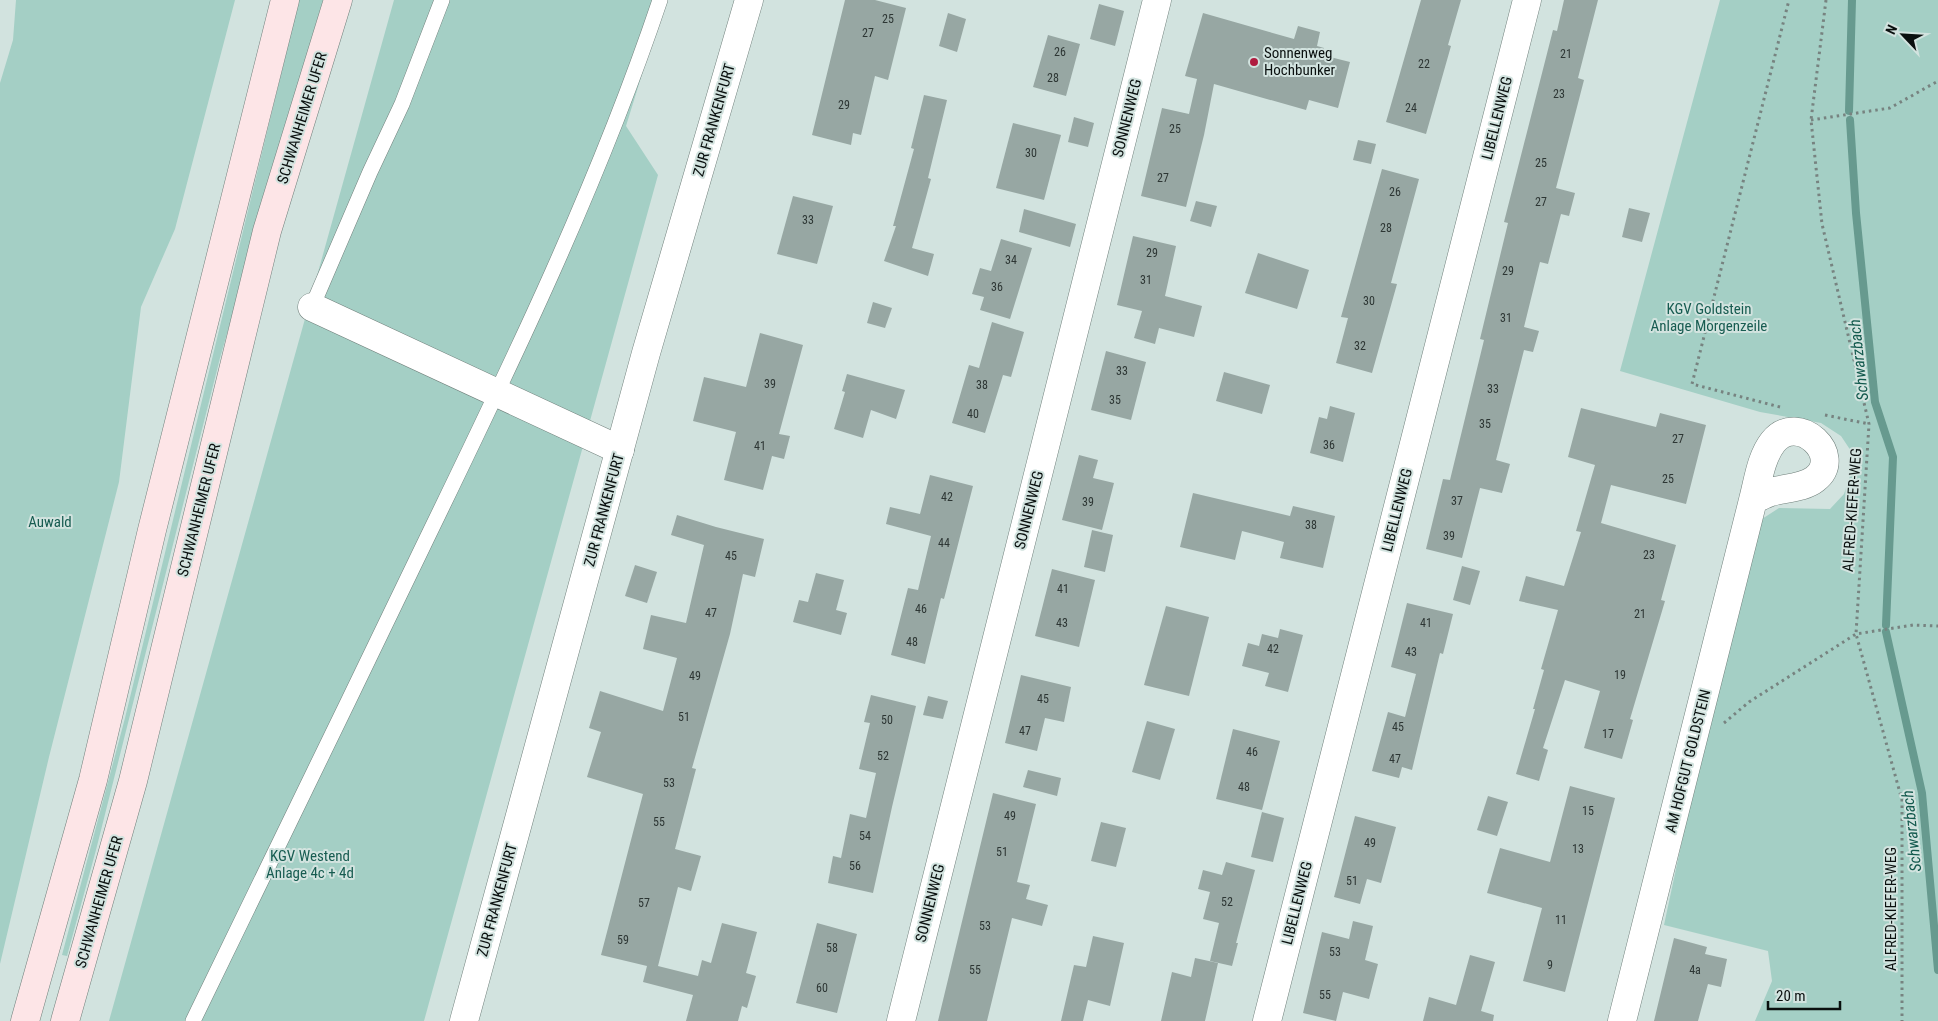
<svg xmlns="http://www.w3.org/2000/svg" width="1938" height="1021" viewBox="0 0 1938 1021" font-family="'Roboto Condensed',sans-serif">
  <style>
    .green { fill: #a4cfc5 }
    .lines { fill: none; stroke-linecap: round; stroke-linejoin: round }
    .stream { stroke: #679a8f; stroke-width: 8 }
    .building { fill: #97a7a3 }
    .service-casing { stroke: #71807c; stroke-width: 16 }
    .minor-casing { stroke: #71807c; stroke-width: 29 }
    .tertiary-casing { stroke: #71807c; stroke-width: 29 }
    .secondary-casing { stroke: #71807c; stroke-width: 29 }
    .path { stroke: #778380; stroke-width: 3; stroke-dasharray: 2.5 4; stroke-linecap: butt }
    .service { stroke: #fff; stroke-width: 15 }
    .minor { stroke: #fff; stroke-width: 28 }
    .tertiary { stroke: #fff; stroke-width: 28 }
    .secondary { stroke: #fde5e7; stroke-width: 28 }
    .poi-dot { fill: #af1b3f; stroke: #d2e3df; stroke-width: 2 }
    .labels { text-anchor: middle; stroke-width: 4; stroke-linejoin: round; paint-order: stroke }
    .number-label { font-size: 12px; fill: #2d3634 }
    .poi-label { font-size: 15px; fill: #0a100f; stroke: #d2e3df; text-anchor: start }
    .street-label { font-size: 15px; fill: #0a100f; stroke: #d2e3df }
    .park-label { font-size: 15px; fill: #175c51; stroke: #d2e3df }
    .water-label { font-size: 16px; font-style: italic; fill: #12594d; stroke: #d2e3df }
  </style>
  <rect width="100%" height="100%" fill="#d2e3df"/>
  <!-- green -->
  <g class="green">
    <polygon points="16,0 235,0 175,229 141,307 119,482 49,757 0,964 0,83 13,40"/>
    <polygon points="299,0 323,0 220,358 96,850 67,956 62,955 125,718"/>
    <polygon points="394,0 665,0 626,126 658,175 424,1021 109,1021"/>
    <polygon points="1720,0 1938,0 1938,1021 1755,1021 1772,981 1768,951 1664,925 1701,752 1762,519 1779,508 1830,509 1844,494 1850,476 1851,451 1841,436 1821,423 1760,412 1620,371"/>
  </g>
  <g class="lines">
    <!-- stream -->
    <g class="stream">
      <polyline points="1849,111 1852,0"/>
      <polyline points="1850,120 1856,213 1875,402 1893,457 1886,625"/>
      <polyline points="1886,632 1922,793 1938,970"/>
    </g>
  </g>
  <!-- building -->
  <g class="building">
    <polygon points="845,0 875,0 906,8 888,80 875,76 861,135 853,133 851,145 812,135"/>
    <polygon points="1421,0 1461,0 1448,45 1451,46 1426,134 1386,122"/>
    <polygon points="1564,0 1598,0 1578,78 1584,80 1556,188 1575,193 1569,216 1561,214 1548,264 1540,262 1524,327 1539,331 1533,352 1524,350 1496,460 1510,464 1502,493 1480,488 1462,558 1426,549 1443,479 1450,480 1484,340 1480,339 1508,223 1504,222 1553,30 1557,31"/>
    <polygon points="1099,4 1124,11 1115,46 1090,39"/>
    <polygon points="948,13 966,19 957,52 939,46"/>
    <polygon points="1203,13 1294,39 1298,26 1320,32 1317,46 1324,48 1322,55 1350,62 1338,108 1309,100 1306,110 1214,84 1204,135 1186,207 1141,196 1162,108 1189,114 1197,79 1185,76"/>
    <polygon points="1048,35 1080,44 1066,96 1033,87"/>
    <polygon points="924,95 947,100 928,178 931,179 912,248 934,254 928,276 884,261 896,226 893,226 914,149 911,148"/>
    <polygon points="1074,117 1094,123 1088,147 1068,142"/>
    <polygon points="1013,123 1061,135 1044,200 996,188"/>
    <polygon points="1358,140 1376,144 1371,164 1353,160"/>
    <polygon points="1382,169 1419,179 1391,283 1397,284 1372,373 1336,363 1348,318 1341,317"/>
    <polygon points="793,196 833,206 817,264 777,254"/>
    <polygon points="1196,201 1217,206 1211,227 1190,221"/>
    <polygon points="1629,208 1650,213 1642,242 1622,237"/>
    <polygon points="1024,209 1076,224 1070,247 1019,232"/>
    <polygon points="1133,236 1176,246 1165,296 1202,306 1194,337 1159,328 1155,344 1134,338 1142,311 1117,305"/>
    <polygon points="1001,239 1032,248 1010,319 980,310 984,297 972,294 980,268 991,271"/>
    <polygon points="1258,253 1309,270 1297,309 1245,293"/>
    <polygon points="873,302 892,308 885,328 867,323"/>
    <polygon points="992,322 1024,332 1011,377 1003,375 985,433 952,423 969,365 979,368"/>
    <polygon points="760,333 803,345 779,434 790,436 784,459 772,456 763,490 724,480 736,432 693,421 704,377 746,387"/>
    <polygon points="1106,351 1146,362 1131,420 1091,410"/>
    <polygon points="1224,372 1270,385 1262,414 1216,401"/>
    <polygon points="847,374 905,390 896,419 871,410 863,438 834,429 845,392 842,391"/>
    <polygon points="1330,406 1355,413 1343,462 1310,453 1319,417 1327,419"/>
    <polygon points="1581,408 1656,427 1660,413 1706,425 1686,504 1611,485 1601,523 1676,545 1661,600 1665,601 1630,719 1633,720 1622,759 1584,748 1600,691 1565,680 1543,748 1548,750 1539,781 1516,774 1535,709 1533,709 1544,670 1541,669 1558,610 1519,601 1526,576 1564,586 1581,532 1576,531 1595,465 1568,457"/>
    <polygon points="1079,455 1098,460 1093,478 1114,483 1102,530 1062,520"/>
    <polygon points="930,475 973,486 944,599 941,598 925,664 891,655 908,588 918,590 931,536 886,524 890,507 920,514"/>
    <polygon points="1193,493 1290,516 1293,506 1335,516 1323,568 1280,558 1284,542 1242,531 1235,560 1180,547"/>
    <polygon points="677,515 716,527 764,539 755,577 743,574 730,634 692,768 696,769 675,849 701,856 691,891 678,887 658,966 698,976 702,960 711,963 722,923 757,932 746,973 756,976 747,1008 742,1006 738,1021 686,1021 693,995 643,982 647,966 601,955 643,794 587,777 601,732 589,728 600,691 663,711 677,658 643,649 651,615 686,623 704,545 671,535"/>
    <polygon points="1092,530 1113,535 1105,572 1084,567"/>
    <polygon points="635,565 657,572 647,603 625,596"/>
    <polygon points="1462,566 1480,571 1470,605 1453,600"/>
    <polygon points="1052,569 1095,580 1079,647 1035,636"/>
    <polygon points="816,573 844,580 836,610 847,613 841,635 793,622 799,600 808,602"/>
    <polygon points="1407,603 1453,614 1443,654 1440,653 1412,770 1402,767 1399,778 1372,771 1388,712 1405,717 1416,674 1391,667"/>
    <polygon points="1166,606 1209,617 1189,696 1144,685"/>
    <polygon points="1280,629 1303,635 1288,692 1265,686 1269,673 1242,666 1248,643 1259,646 1262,634 1278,638"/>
    <polygon points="1021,675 1071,687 1064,722 1045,718 1037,751 1005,743"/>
    <polygon points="871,695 916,706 892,807 873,893 828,883 833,856 841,858 850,814 866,818 876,773 859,769 870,723 864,722"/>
    <polygon points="928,696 948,701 943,719 923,715"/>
    <polygon points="1147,721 1175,729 1160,780 1132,772"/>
    <polygon points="1233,729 1280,741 1262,810 1216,799"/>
    <polygon points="1028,770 1061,778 1057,796 1023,787"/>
    <polygon points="1570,786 1615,798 1565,992 1523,981 1542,908 1487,893 1500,848 1550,862"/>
    <polygon points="993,793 1036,804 1017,882 1030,885 1026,899 1048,905 1042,926 1012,918 987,1021 938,1021"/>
    <polygon points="1488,796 1508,802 1497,836 1477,830"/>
    <polygon points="1262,812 1284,818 1273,862 1251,857"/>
    <polygon points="1355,816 1396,827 1381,883 1367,879 1360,904 1334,897"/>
    <polygon points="1101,822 1126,828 1116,867 1091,861"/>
    <polygon points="1226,862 1255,870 1236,943 1238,943 1232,966 1210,961 1219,923 1203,919 1210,892 1198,889 1203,870 1222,875"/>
    <polygon points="1353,921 1373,926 1365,960 1378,964 1369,999 1343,992 1336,1021 1303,1013 1322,932 1349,939"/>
    <polygon points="817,923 857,934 837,1013 796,1003"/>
    <polygon points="1093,936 1124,943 1110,1006 1088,1000 1083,1021 1061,1021 1074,965 1086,967"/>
    <polygon points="1674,938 1707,947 1705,954 1727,959 1721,987 1708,984 1698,1021 1654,1021"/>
    <polygon points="1470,955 1495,962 1481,1011 1494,1015 1493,1021 1423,1021 1429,997 1456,1005"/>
    <polygon points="1195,958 1218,963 1205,1021 1161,1021 1172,972 1191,977"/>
  </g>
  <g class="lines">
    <!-- service casing -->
    <g class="service-casing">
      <g id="service">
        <polyline points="312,307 370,172 402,104 442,0"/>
        <path d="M193 1021C272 861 349 699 427 538 512 363 598 185 660 0"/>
      </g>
    </g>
    <!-- minor casing -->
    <g class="minor-casing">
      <g id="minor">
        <polyline points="312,307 620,450"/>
        <polyline points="901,1021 1157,0"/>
        <polyline points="1267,1021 1527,0"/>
        <path d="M1622 1021 1753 500C1758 481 1761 457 1773 442 1798 411 1845 456 1815 479 1804 488 1784 488 1771 492 1765 494 1759 497 1753 500"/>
      </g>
    </g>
    <!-- tertiary casing -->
    <g class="tertiary-casing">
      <polyline id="tertiary" points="464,1021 646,353 749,0"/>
    </g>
    <!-- secondary casing -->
    <g class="secondary-casing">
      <g id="secondary">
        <polyline points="25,1021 93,780 152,530 285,0"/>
        <polyline points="65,1021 133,781 267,231 338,0"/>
      </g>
    </g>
    <!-- path -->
    <g class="path">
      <polyline points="1826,0 1811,120 1822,224 1869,424 1856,634 1902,800 1902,1021"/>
      <polyline points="1811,120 1890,108 1938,81"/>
      <polyline points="1780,407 1692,384 1789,0"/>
      <polyline points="1825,415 1869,424"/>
      <polyline points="1724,723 1749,702 1856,634 1913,625 1938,626"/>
    </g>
    <!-- service -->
    <use href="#service" class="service"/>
    <!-- minor -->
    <use href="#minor" class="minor"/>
    <!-- tertiary -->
    <use href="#tertiary" class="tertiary"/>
    <!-- secondary -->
    <use href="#secondary" class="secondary"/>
  </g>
  <!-- markers -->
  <circle class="poi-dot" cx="1254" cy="62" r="5"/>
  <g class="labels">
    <!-- number labels -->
    <g class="number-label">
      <text x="888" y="23">25</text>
      <text x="868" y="37">27</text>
      <text x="1060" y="56">26</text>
      <text x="1566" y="58">21</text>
      <text x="1424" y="68">22</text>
      <text x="1053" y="82">28</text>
      <text x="1559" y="98">23</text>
      <text x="844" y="109">29</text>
      <text x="1411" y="112">24</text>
      <text x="1175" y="133">25</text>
      <text x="1031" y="157">30</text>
      <text x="1541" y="167">25</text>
      <text x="1163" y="182">27</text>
      <text x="1395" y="196">26</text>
      <text x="1541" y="206">27</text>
      <text x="808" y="224">33</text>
      <text x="1386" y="232">28</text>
      <text x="1152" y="257">29</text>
      <text x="1011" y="264">34</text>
      <text x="1508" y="275">29</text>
      <text x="1146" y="284">31</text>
      <text x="997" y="291">36</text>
      <text x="1369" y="305">30</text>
      <text x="1506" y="322">31</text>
      <text x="1360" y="350">32</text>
      <text x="1122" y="375">33</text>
      <text x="770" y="388">39</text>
      <text x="982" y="389">38</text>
      <text x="1493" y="393">33</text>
      <text x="1115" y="404">35</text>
      <text x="973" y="418">40</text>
      <text x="1485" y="428">35</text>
      <text x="1678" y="443">27</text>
      <text x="1329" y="449">36</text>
      <text x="760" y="450">41</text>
      <text x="1668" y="483">25</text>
      <text x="947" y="501">42</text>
      <text x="1457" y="505">37</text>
      <text x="1088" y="506">39</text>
      <text x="1311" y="529">38</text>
      <text x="1449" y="540">39</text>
      <text x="944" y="547">44</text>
      <text x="1649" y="559">23</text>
      <text x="731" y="560">45</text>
      <text x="1063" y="593">41</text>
      <text x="921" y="613">46</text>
      <text x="711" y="617">47</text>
      <text x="1640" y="618">21</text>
      <text x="1062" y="627">43</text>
      <text x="1426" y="627">41</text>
      <text x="912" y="646">48</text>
      <text x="1273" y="653">42</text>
      <text x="1411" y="656">43</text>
      <text x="1620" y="679">19</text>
      <text x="695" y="680">49</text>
      <text x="1043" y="703">45</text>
      <text x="684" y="721">51</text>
      <text x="887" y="724">50</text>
      <text x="1398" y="731">45</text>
      <text x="1025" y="735">47</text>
      <text x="1608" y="738">17</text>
      <text x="1252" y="756">46</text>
      <text x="883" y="760">52</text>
      <text x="1395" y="763">47</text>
      <text x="669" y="787">53</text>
      <text x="1244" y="791">48</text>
      <text x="1588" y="815">15</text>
      <text x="1010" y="820">49</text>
      <text x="659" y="826">55</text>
      <text x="865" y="840">54</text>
      <text x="1370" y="847">49</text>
      <text x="1578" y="853">13</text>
      <text x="1002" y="856">51</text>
      <text x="855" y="870">56</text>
      <text x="1352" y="885">51</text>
      <text x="1227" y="906">52</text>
      <text x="644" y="907">57</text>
      <text x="1561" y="924">11</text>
      <text x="985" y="930">53</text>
      <text x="623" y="944">59</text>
      <text x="832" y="952">58</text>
      <text x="1335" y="956">53</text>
      <text x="1550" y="969">9</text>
      <text x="975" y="974">55</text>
      <text x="1695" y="974">4a</text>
      <text x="822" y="992">60</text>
      <text x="1325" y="999">55</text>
    </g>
    <!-- poi labels -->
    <g class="poi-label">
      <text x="1264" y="58">Sonnenweg<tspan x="1264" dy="17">Hochbunker</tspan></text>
    </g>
    <!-- street labels -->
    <g class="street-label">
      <text transform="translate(302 118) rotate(-73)" y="5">SCHWANHEIMER UFER</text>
      <text transform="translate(1127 118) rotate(-76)" y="5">SONNENWEG</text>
      <text transform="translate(1497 118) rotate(-76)" y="5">LIBELLENWEG</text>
      <text transform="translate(714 120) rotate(-74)" y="5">ZUR FRANKENFURT</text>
      <text transform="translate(199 510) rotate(-76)" y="5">SCHWANHEIMER UFER</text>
      <text transform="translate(604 510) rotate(-75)" y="5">ZUR FRANKENFURT</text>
      <text transform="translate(1029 510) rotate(-76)" y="5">SONNENWEG</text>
      <text transform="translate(1397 510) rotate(-76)" y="5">LIBELLENWEG</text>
      <text transform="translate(1852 510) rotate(-86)" y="5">ALFRED-KIEFER-WEG</text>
      <text transform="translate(1688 761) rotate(-76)" y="5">AM HOFGUT GOLDSTEIN</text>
      <text transform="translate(497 900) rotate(-75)" y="5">ZUR FRANKENFURT</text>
      <text transform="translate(99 902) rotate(-74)" y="5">SCHWANHEIMER UFER</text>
      <text transform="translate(930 903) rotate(-76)" y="5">SONNENWEG</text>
      <text transform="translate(1297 903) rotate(-76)" y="5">LIBELLENWEG</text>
      <text transform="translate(1891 909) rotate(-90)" y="5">ALFRED-KIEFER-WEG</text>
    </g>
    <!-- park labels -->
    <g class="park-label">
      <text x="1709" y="314">KGV Goldstein<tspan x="1709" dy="17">Anlage Morgenzeile</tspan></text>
      <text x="50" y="527">Auwald</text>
      <text x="310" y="861">KGV Westend<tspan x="310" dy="17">Anlage 4c + 4d</tspan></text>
    </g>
    <!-- water labels -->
    <g class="water-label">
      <text transform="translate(1858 360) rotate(-96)" y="6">Schwarzbach</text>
      <text transform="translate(1911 831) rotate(-96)" y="6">Schwarzbach</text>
    </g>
  </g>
  <!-- north arrow -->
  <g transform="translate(1903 35) rotate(295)" stroke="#d2e3df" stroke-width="4" paint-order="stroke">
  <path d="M0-4L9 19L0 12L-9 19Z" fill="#0a100f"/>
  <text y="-8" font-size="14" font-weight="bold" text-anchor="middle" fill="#0a100f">N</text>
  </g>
  <!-- scale -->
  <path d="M1768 1001v8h72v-8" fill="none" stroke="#0a100f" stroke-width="2.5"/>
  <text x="1776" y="1001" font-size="15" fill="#0a100f" stroke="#d2e3df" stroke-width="4" paint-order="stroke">20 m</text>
</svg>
